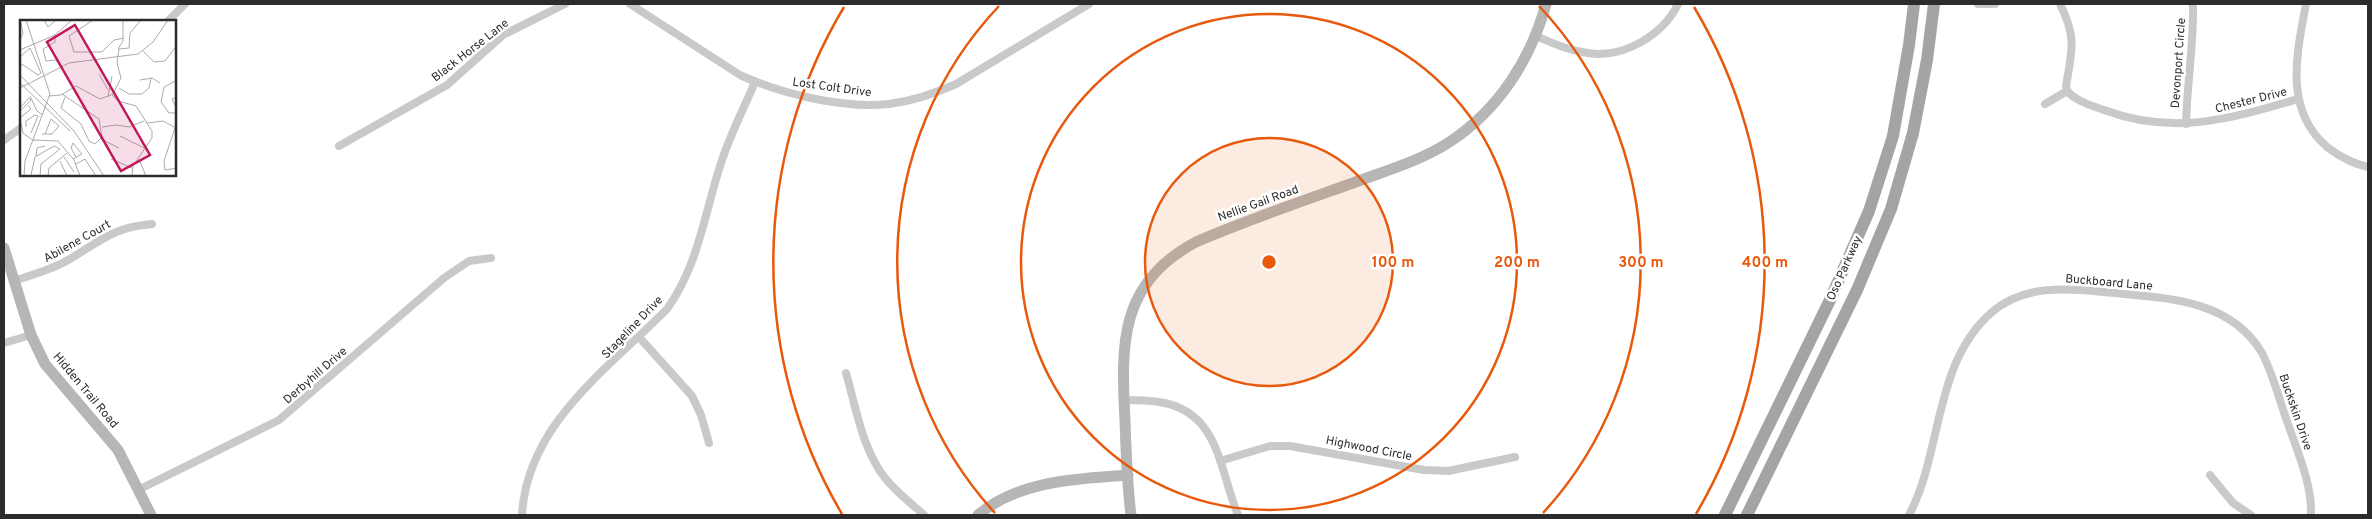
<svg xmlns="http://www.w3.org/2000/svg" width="2372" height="519" viewBox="0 0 2372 519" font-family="Overpass,sans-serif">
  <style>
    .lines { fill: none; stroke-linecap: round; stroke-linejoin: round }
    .street { stroke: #c9c9c9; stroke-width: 8 }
    .secondary { stroke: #b6b6b6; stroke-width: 11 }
    .primary { stroke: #a4a4a4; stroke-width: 12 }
    .ring { fill: none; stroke: #e8590c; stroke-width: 2.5 }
    .labels { text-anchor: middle; stroke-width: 5; stroke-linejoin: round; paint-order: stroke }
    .street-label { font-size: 12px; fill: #2c2c2c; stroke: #fff }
    .inset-road { fill: none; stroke: #ababab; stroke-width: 1 }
    .view { fill: #c2185b; fill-opacity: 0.15; stroke: #c2185b; stroke-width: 2.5 }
    .inset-edge { fill: none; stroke: #2c2c2c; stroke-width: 2.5 }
    .centre { fill: #e8590c; stroke: #fff; stroke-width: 2.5 }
    .ring-label { font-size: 15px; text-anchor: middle; font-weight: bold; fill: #e8590c; stroke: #fff; stroke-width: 5; stroke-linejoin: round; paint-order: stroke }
  </style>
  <rect width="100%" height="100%" fill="#fff"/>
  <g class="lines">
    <!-- street -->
    <g class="street">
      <path d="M630 4 740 75C781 94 844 109 889 104 913 101 934 94 956 84L1089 4"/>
      <polyline points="1978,4 1995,4"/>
      <path d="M2306 4C2297 53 2283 109 2327 147 2339 156 2353 164 2368 167"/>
      <polyline points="168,21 185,4"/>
      <path d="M1536 36C1552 43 1570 51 1588 53 1623 59 1663 35 1678 4"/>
      <path d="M2067 91C2077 102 2091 105 2104 110 2174 136 2230 119 2298 99"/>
      <path d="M2045 104 2067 91 2066 86C2072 50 2077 38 2060 4"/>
      <path d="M2186 124C2187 83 2194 44 2193 4"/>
      <polyline points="4,140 21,128"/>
      <polyline points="339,146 447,85 503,35 565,4"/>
      <path d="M14 281C35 274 56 268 75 256 104 238 116 227 152 224"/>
      <polyline points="639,337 692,396 701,415 709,443"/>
      <polyline points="4,343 31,335"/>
      <path d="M846 373C856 407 862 449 885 478 896 492 911 503 924 515"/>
      <path d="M1124 400C1135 400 1147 400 1159 402 1220 411 1219 470 1238 515"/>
      <polyline points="1220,461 1270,446 1290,446 1424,470 1448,471 1515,457"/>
      <polyline points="2210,475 2233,503 2251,515"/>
      <polyline points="138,490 279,420 444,278 469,261 491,258"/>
      <path d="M522 515C527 424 608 369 667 309 699 265 705 210 722 160 731 133 744 108 755 82"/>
      <path d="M1909 515C1943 451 1933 363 1992 312 2023 285 2065 288 2104 292 2161 298 2229 297 2262 353 2273 374 2279 399 2287 421 2297 451 2312 483 2311 515"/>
    </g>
    <!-- secondary -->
    <g class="secondary">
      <polyline points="4,248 31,335 45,364 118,450 151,515"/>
      <path d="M978 515C1020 480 1076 479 1128 475"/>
      <path d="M1131 515C1127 484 1126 452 1125 420 1121 344 1119 283 1196 242 1247 220 1300 202 1353 183 1385 171 1421 161 1451 141 1499 109 1531 59 1546 4"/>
    </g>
    <!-- primary -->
    <g class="primary">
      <polyline points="1725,515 1830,300 1869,211 1893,136 1909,45 1914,4"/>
      <polyline points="1747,515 1857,290 1891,209 1913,133 1927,60 1934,4"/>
    </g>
  </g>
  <!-- distance rings -->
  <circle cx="1269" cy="262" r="124" fill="#e8590c" fill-opacity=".12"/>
  <g class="ring">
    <circle cx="1269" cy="262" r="124"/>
    <circle cx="1269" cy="262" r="248"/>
    <path d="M995 513A372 372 0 0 1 999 6M1539 6A372 372 0 0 1 1543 513"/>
    <path d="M842 514A496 496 0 0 1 844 7M1694 7A496 496 0 0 1 1696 514"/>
  </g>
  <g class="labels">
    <!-- street labels -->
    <g class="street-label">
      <text transform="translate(470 50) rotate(-38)" y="4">Black Horse Lane</text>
      <text transform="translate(2178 63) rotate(-86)" y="4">Devonport Circle</text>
      <text transform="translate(832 87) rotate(8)" y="4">Lost Colt Drive</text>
      <text transform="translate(2251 100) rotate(-14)" y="4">Chester Drive</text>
      <text transform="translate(1258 203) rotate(-20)" y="4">Nellie Gail Road</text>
      <text transform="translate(77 241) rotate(-29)" y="4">Abilene Court</text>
      <text transform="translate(1844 268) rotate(-66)" y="4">Oso Parkway</text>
      <text transform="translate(2109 282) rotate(5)" y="4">Buckboard Lane</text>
      <text transform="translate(632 327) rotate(-46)" y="4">Stageline Drive</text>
      <text transform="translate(315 375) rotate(-41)" y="4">Derbyhill Drive</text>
      <text transform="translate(86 390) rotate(50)" y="4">Hidden Trail Road</text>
      <text transform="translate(2296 412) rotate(71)" y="4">Buckskin Drive</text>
      <text transform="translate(1369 448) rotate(11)" y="4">Highwood Circle</text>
    </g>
  </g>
  <!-- overview -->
  <g transform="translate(20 20)">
    <rect width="156" height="156" fill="#fff"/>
    <path class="inset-road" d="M24 0 28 7 36 0M73 0 49 16 54 32H82L94 20 104 18M0 19 3 14 1 3M23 29 26 41 36 40 41 47M23 29 35 22V15M98 29 103 21V0M99 29 109 28 110 13 121 0M0 30 35 15 52 0M123 31 134 42 145 41 157 25M0 37 10 28 21 53M0 43 18 55 21 53M79 54 88 70M0 55 54 111 84 156M120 60 132 58 140 63M157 60 144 67 141 82 149 93H157M0 63 50 111M0 68 49 43 118 34 133 22 148 0M99 68 109 74H122L129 68 131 58M42 74 79 99 82 117 75 124M92 75 98 81 116 86 132 111V118L113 146 112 156M10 76 17 91 23 95M29 76 41 75 56 66 80 79 93 74 101 58 97 43 99 29M45 77 41 88 61 104 69 121 75 124M88 77 92 56M157 77 152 79 157 89M0 88 9 78 11 80 0 91M1 97 11 89 8 85M0 98 3 113 14 121M127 103 143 101 156 108M6 107V101L15 95 18 96M82 107 96 105 109 107 124 101M155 108 144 141 145 150 157 148M11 113 18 96M22 114H32L39 106 31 99 25 114M100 116 124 128M81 119 99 128M14 120 38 121 54 140 60 156M16 136 17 128 25 126M44 137 54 152M53 139 62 134 53 123 51 128 56 137M91 139 112 148M119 139 126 156M40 141 47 156M56 144 65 139 76 156M11 155 15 137 34 126 40 129M4 156 5 141 30 74 6 0M20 156 21 144 40 129M28 156 29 148 47 133"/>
    <path class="view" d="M55 5 130 135 101 151 27 22Z"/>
    <rect width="156" height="156" class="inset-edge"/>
  </g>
  <circle cx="1269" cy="262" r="8" class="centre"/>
  <g class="ring-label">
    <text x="1393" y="267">100 m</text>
    <text x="1517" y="267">200 m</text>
    <text x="1641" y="267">300 m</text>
    <text x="1765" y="267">400 m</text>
  </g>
  <!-- border -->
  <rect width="2372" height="519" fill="none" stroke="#2c2c2c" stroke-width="10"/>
</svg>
